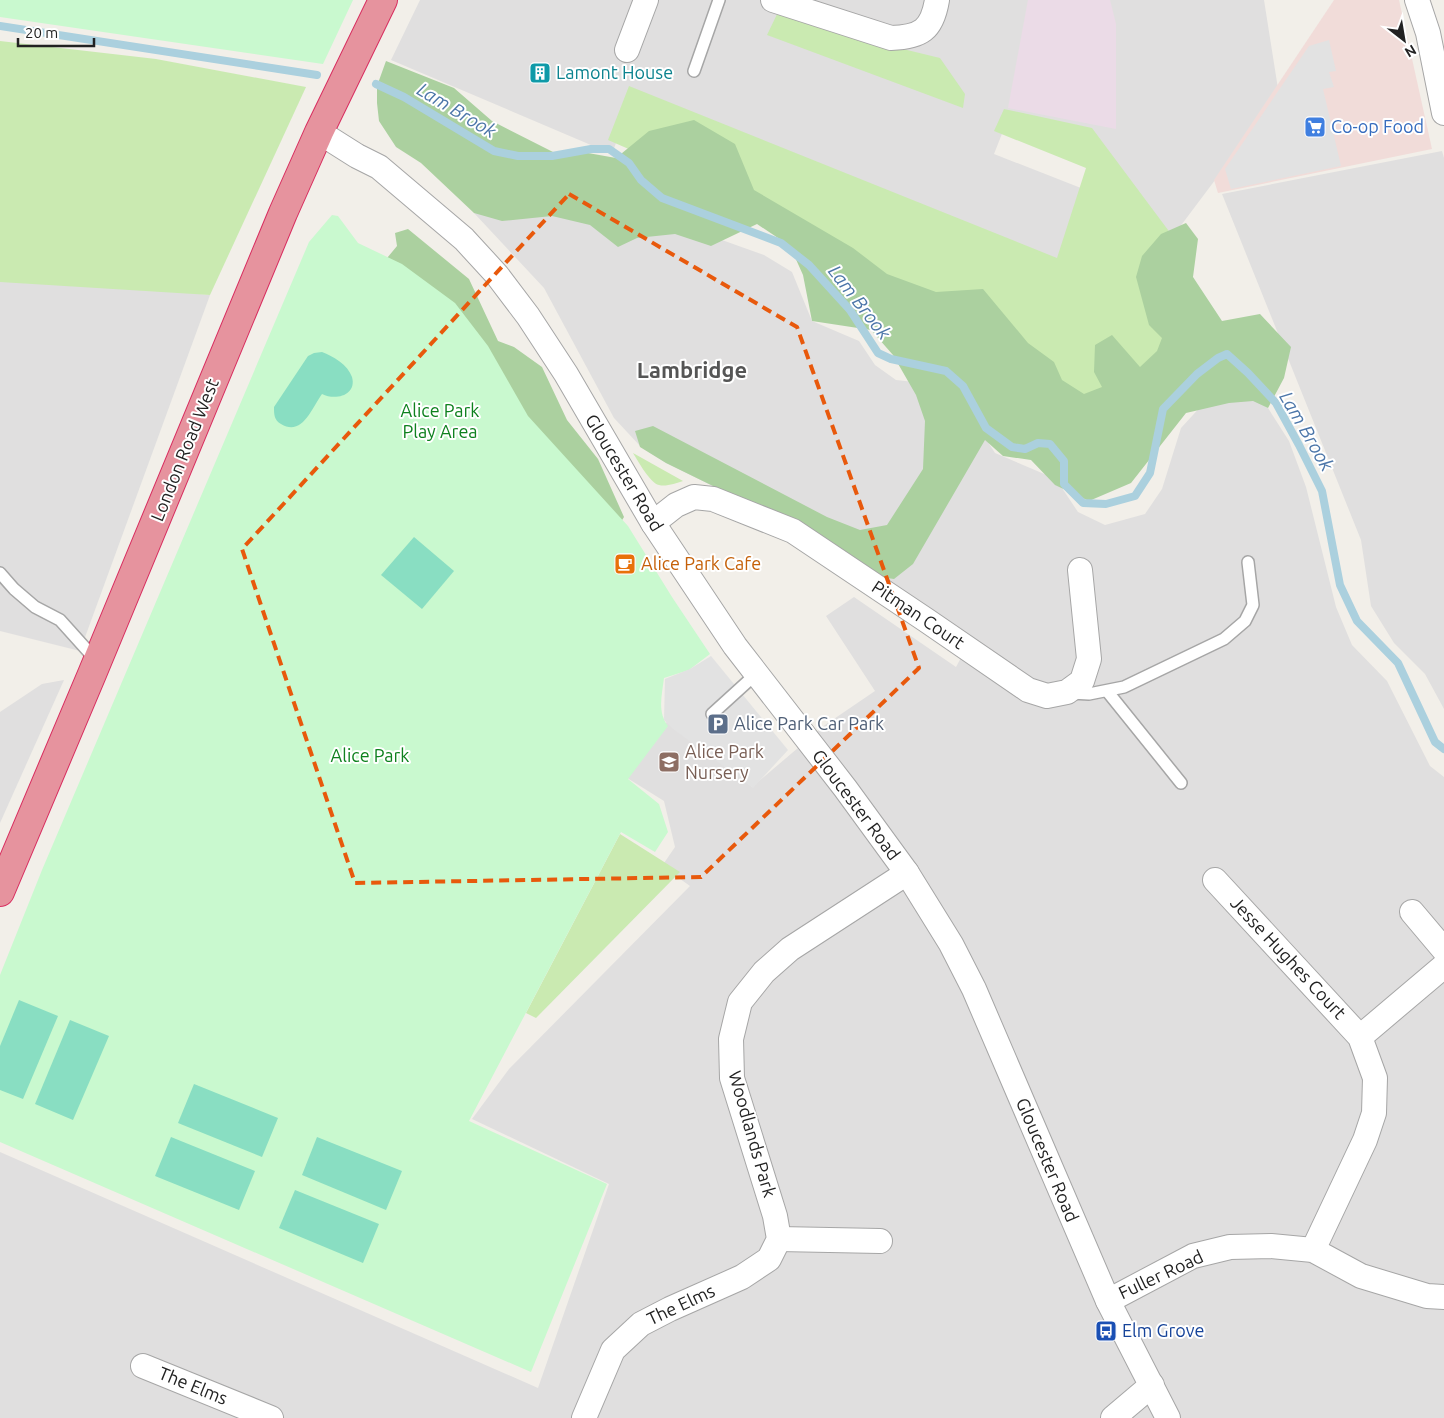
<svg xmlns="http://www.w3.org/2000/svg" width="1444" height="1418" viewBox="0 0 1444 1418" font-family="Ubuntu,sans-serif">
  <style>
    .residential { fill: #e0dfdf }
    .commercial { fill: #f1dcd9 }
    .industrial { fill: #ebdbe7 }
    .grass { fill: #caeab1 }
    .forest { fill: #abd09f }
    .park { fill: #c9f9cf }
    .pitch { fill: #89dec2 }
    .parking { fill: #e2e2e2 }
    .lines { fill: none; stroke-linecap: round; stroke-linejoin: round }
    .stream { stroke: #abd0de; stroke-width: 8 }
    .lane-casing { stroke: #a6a6a6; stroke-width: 14 }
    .street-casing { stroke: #a6a6a6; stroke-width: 26 }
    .highway-casing { stroke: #d82d5f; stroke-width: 30 }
    .lane { stroke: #fff; stroke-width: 11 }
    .street { stroke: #fff; stroke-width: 24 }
    .highway { stroke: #e6939e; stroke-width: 28 }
    .marked { fill: none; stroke: #e8590c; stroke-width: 4; stroke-dasharray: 10 6; stroke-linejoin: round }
    .labels { text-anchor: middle; stroke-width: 4; stroke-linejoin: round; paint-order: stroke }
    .culture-label { font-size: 18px; fill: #0d838f; stroke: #fff; text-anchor: start }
    .shop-label { font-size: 18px; fill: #366cbe; stroke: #fff; text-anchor: start }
    .park-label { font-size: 18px; fill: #0e811e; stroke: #fff }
    .street-label { font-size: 18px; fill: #222; stroke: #fff }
    .food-label { font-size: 18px; fill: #c56008; stroke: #fff; text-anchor: start }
    .service-label { font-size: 18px; fill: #4e5e75; stroke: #fff; text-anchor: start }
    .education-label { font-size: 18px; fill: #785e54; stroke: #fff; text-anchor: start }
    .transit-label { font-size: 18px; fill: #164399; stroke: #fff; text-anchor: start }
    .water-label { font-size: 19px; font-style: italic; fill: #4c76a9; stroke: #fff }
    .district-label { font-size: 22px; font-weight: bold; fill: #555; stroke: #fff }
  </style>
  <rect width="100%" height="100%" fill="#f2efe9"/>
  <!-- residential -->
  <g class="residential">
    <polygon points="420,0 1264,0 1279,95 1167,244 1097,147 1005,126 994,154 1086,190 1057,278 629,107 612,154 391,60"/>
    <polygon points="1442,151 1444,158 1444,709 1425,674 1394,643 1371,606 1361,540 1222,194"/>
    <polygon points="502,195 705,234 764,255 792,272 812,321 859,341 875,365 896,380 933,384 973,419 995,453 1056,479 1078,512 1105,525 1145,514 1162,489 1181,428 1203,404 1241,393 1268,408 1289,441 1306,487 1336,607 1352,645 1387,681 1430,766 1444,777 1444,1418 0,1418 0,1152 538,1388 609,1184 472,1119 509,1069 690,886 662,866 675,847 664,801 624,776 670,718 752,787 825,725 875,691 826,616 854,597 956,667 970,641 809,533 666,463 641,447 614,418 544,288 474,213"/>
    <polygon points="0,275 210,295 80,651 0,631"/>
    <polygon points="64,680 0,823 0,712 42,684"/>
  </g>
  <!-- commercial -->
  <polygon class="commercial" points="1334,0 1399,0 1432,149 1218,193 1214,180"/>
  <!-- industrial -->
  <polygon class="industrial" points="1028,0 1110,0 1116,24 1116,129 1008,108"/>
  <!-- grass -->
  <g class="grass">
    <polygon points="780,8 903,49 940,58 965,94 963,108 767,35"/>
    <polygon points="0,41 156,59 306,87 210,295 0,282"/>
    <polygon points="629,86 1057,258 1086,168 994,131 1004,109 1092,128 1174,238 1191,345 1103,453 801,224 608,140"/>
    <path d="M633 453 683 481C676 483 666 487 659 485 650 483 638 461 633 453Z"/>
    <polygon points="620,834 680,872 536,1018 526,1013"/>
  </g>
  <!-- forest -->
  <g class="forest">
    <polygon points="386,61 454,88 492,121 553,152 588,153 616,158 649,131 694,120 735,144 754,190 853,248 887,274 936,292 983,289 1028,343 1054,362 1062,380 1084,394 1102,387 1094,372 1095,345 1112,335 1140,367 1157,351 1162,338 1149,325 1136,277 1142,256 1161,234 1186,223 1198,239 1193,277 1222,321 1260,314 1291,347 1284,378 1268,408 1253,401 1229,403 1186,413 1131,483 1089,501 1055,485 1031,460 1003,456 985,440 913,564 894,579 873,576 809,533 666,463 640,447 635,431 653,426 827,517 860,530 887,525 923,469 925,421 916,395 893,355 871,330 812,321 803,275 790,246 757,224 711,246 675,234 637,238 618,247 590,225 552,216 502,221 474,213 421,163 396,147 379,121 377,103 377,86"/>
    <polygon points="408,229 469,279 498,341 514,347 542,367 567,420 598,459 624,517 611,538 378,269 397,246 395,233"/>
  </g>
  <!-- park -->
  <g class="park">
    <polygon points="0,0 353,0 323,64 0,17"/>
    <path d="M332 215 338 216 358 243 402 264 455 303 488 346 528 416 628 526 672 597 710 654 689 670 664 678C662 695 657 712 668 726L628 779 659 804 668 832 655 852 621 832 469 1121 607 1184 531 1372 0 1142V975L42 870 309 242Z"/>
  </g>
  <!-- pitch -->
  <g class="pitch">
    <path d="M322 352C333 356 348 365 352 377 357 395 336 401 322 394 312 408 302 437 281 424 274 420 274 414 274 407L308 356 314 353Z"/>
    <polygon points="414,537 454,571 422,609 381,575"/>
    <polygon points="19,1000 58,1016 23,1099 0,1090 0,1046"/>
    <polygon points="70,1020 109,1036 73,1120 35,1104"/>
    <polygon points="194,1084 278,1118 262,1157 178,1123"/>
    <polygon points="171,1137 255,1171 239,1210 155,1176"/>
    <polygon points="317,1137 402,1171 386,1210 302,1175"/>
    <polygon points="295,1190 379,1224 363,1263 279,1228"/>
  </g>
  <!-- parking -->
  <g class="parking">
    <polygon points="1329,40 1336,71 1329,72 1334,87 1323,89 1341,166 1231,189 1225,169 1309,46"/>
    <polygon points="711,656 788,750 753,788 672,728 664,720 665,679 690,669"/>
  </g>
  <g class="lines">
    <!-- stream -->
    <g class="stream">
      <polyline points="0,26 317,75"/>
      <polyline points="376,84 404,97 494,151 518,156 552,156 591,149 609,149 629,163 641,180 662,198 781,243 809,265 850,310 878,353 891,359 946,371 963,386 986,428 1012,447 1025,449 1038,443 1050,444 1064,461 1064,484 1083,503 1106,504 1135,496 1150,473 1163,409 1197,374 1218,358 1227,354 1248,373 1276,403 1299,445 1322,491 1340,585 1357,621 1398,663 1435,742 1444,749"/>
    </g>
    <!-- lane casing -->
    <g class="lane-casing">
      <g id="lane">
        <polyline points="694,71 719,0"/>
        <polyline points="0,573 14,589 35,607 60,620 96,660"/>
        <polyline points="1107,691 1181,783"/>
        <polyline points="1071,693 1089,694 1124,687 1224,639 1245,621 1253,605 1248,562"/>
        <polyline points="712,714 756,674"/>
      </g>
    </g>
    <!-- street casing -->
    <g class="street-casing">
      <g id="street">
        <path d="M773 0 891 38C921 37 932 30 937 0"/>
        <polyline points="1417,0 1428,33 1444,113"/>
        <polyline points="627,50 646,0"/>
        <polyline points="319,132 357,156 379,167 464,239 497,275 528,316 566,374 653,523 735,646 845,788 907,873 951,944 974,989 1108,1301 1168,1418"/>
        <polyline points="653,523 676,505 694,497 713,499 793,531 926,620 1028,690 1047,696 1067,692 1082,681 1089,659 1080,570"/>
        <polyline points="1215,880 1360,1037 1375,1078 1374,1113 1365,1140 1313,1250"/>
        <polyline points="1412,912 1444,950"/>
        <polyline points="1360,1037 1444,966"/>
        <polyline points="779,1239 880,1241"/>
        <polyline points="1108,1301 1193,1256 1230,1247 1271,1246 1313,1250 1361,1276 1427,1296 1444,1297"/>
        <polyline points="143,1366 271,1418"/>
        <polyline points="584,1418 613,1350 641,1324 670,1309 742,1277 769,1259 779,1239 775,1216 732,1078 731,1039 740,1002 764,972 790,949 907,873"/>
        <polyline points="1113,1418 1152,1385"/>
      </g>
    </g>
    <!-- highway casing -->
    <g class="highway-casing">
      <polyline id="highway" points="0,892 92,674 283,213 319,132 383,0"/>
    </g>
    <!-- lane -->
    <use href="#lane" class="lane"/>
    <!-- street -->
    <use href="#street" class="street"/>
    <!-- highway -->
    <use href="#highway" class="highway"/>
  </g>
  <!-- marked area -->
  <path class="marked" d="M569 194 797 327 919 668 701 877 355 883 242 549Z"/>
  <!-- icons -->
  <defs>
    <g id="building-square" transform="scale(1.125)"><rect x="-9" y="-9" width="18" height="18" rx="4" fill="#0f9aa8" stroke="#fff"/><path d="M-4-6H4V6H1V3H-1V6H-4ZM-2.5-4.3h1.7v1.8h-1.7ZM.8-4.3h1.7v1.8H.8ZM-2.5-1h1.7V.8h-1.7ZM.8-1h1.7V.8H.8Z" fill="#fff"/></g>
    <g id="supermarket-square" transform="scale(1.125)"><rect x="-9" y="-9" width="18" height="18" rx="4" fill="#3f7fe0" stroke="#fff"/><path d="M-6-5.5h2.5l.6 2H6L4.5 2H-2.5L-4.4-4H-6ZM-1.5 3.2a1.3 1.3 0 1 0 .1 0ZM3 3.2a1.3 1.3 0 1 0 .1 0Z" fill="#fff"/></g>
    <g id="cafe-square" transform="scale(1.125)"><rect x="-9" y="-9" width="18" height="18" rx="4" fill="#e8710a" stroke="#fff"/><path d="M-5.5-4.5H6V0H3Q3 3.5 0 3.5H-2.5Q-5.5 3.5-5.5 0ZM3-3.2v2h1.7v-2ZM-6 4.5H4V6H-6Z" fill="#fff"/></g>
    <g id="parking-square" transform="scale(1.125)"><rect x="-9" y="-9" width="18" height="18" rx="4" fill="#5c6f8a" stroke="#fff"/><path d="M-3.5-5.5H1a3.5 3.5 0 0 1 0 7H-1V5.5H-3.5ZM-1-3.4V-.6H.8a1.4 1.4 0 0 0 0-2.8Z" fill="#fff"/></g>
    <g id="school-square" transform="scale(1.125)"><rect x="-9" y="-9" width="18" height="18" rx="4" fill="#8d6e63" stroke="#fff"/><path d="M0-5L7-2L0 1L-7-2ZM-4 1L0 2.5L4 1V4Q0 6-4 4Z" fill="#fff"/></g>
    <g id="bus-square" transform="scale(1.125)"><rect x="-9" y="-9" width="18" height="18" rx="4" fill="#1a4fb4" stroke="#fff"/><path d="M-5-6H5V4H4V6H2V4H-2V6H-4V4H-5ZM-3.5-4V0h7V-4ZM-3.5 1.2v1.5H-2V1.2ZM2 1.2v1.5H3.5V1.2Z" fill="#fff"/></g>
  </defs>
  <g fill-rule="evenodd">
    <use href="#building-square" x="540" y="73"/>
    <use href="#supermarket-square" x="1315" y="127"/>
    <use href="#cafe-square" x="625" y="564"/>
    <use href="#parking-square" x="718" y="724"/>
    <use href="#school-square" x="669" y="762"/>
    <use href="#bus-square" x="1106" y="1331"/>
  </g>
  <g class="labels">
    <!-- culture labels -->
    <g class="culture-label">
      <text x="556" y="79">Lamont House</text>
    </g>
    <!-- shop labels -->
    <g class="shop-label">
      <text x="1331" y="133">Co-op Food</text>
    </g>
    <!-- park labels -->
    <g class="park-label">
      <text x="440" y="417">Alice Park<tspan x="440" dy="21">Play Area</tspan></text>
      <text x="370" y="762">Alice Park</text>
    </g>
    <!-- street labels -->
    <g class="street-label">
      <text transform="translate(185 450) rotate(-68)" y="6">London Road West</text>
      <text transform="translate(624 473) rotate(59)" y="6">Gloucester Road</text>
      <text transform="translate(918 615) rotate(34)" y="6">Pitman Court</text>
      <text transform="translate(856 805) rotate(53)" y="6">Gloucester Road</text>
      <text transform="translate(1288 958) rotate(47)" y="6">Jesse Hughes Court</text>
      <text transform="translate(752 1134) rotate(74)" y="6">Woodlands Park</text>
      <text transform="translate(1047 1160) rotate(67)" y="6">Gloucester Road</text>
      <text transform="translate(1161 1275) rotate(-25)" y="6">Fuller Road</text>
      <text transform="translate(681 1305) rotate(-25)" y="6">The Elms</text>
      <text transform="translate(193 1386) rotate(22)" y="6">The Elms</text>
    </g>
    <!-- food labels -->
    <g class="food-label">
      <text x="641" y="570">Alice Park Cafe</text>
    </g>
    <!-- service labels -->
    <g class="service-label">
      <text x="734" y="730">Alice Park Car Park</text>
    </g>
    <!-- education labels -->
    <g class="education-label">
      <text x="685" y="758">Alice Park<tspan x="685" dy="21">Nursery</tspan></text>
    </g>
    <!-- transit labels -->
    <g class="transit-label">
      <text x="1122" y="1337">Elm Grove</text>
    </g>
    <!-- water labels -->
    <g class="water-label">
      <text transform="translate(457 110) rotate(31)" y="7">Lam Brook</text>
      <text transform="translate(860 302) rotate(52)" y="7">Lam Brook</text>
      <text transform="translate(1307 431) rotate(60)" y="7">Lam Brook</text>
    </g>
    <!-- district labels -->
    <g class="district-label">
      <text x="692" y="378">Lambridge</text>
    </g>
  </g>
  <!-- north arrow -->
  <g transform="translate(1404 40) rotate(149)" stroke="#ffffff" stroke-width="4" paint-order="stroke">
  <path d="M0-4L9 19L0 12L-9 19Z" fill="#222222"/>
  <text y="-8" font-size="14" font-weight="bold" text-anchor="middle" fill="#222222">N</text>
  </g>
  <!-- scale -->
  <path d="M18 38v8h76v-8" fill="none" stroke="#222222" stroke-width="2.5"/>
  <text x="25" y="38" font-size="15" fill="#222222" stroke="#ffffff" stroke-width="4" paint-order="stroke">20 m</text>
</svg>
